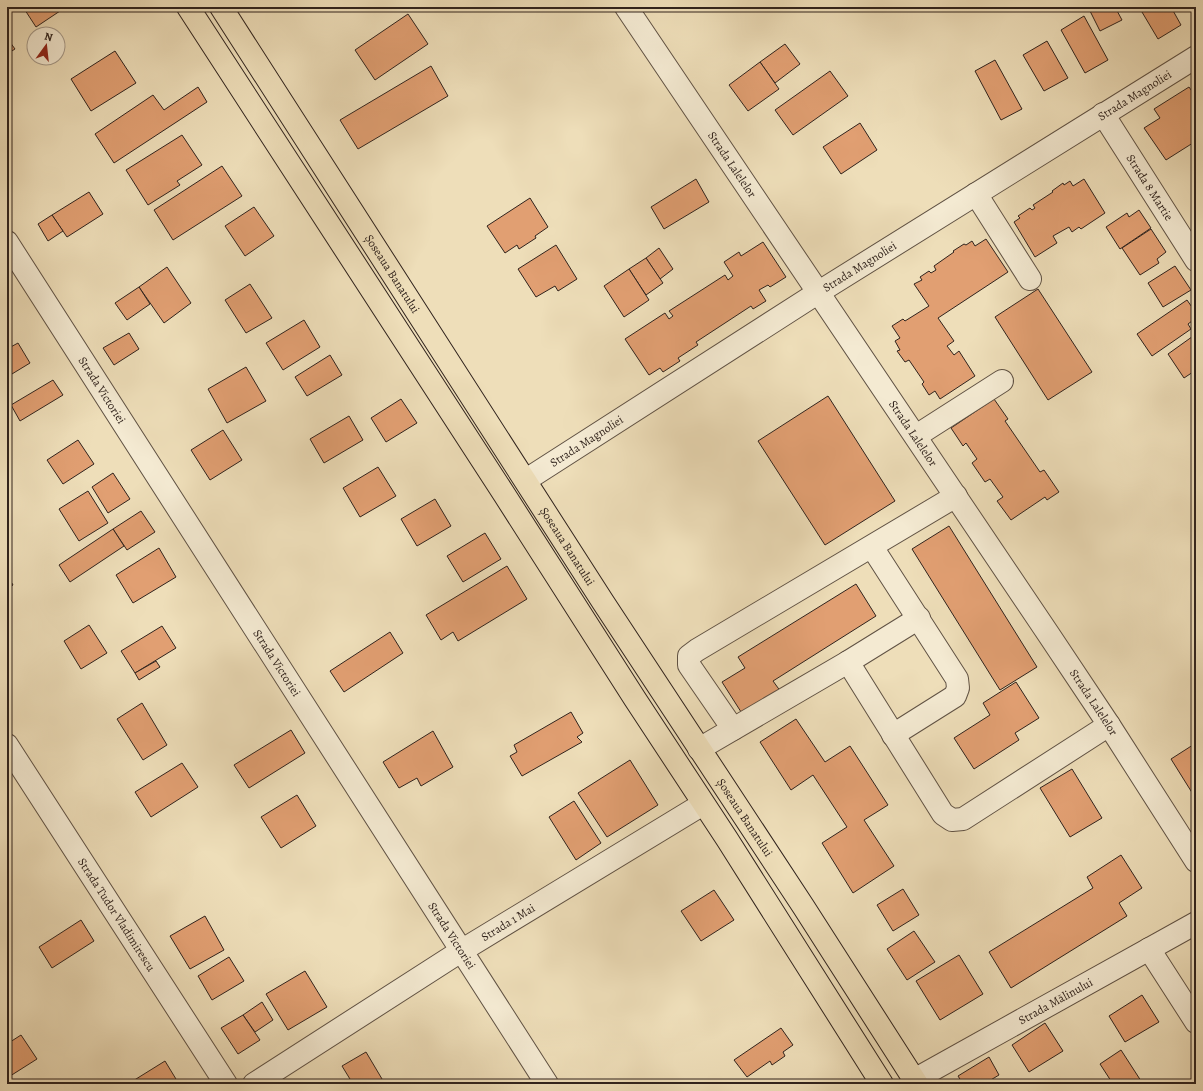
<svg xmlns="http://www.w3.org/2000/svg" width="1203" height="1091" viewBox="0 0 1203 1091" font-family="Alegreya,serif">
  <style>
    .building { fill: #e19f72; stroke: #30231d }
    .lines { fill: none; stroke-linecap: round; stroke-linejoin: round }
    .minor-casing { stroke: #605244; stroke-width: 24 }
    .major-casing { stroke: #30231d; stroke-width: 24 }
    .minor { stroke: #f4ead2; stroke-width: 22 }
    .major { stroke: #eedeb9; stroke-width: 22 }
    .labels { text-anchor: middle; stroke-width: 3; stroke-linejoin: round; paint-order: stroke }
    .street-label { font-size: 12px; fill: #30231d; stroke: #f4ead2 }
  </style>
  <rect width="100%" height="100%" fill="#eedeb9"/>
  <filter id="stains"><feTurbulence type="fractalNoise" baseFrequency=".005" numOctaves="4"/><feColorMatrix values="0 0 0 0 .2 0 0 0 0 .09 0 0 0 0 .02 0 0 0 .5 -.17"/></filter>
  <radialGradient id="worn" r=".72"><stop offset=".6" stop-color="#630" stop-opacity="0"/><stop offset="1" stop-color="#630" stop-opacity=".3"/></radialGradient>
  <!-- building -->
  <g class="building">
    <polygon points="23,7 57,7 60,11 36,27"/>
    <polygon points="1088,7 1115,7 1122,20 1100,31"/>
    <polygon points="1139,7 1171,7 1181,25 1158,39"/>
    <polygon points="408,14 428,44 375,80 355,50"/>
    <polygon points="1084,16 1108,60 1085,73 1061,30"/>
    <polygon points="7,38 15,49 7,54"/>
    <polygon points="1047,41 1068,78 1044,91 1023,55"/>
    <polygon points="785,44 800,64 775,83 760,62"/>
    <polygon points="115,51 136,83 91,111 71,79"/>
    <polygon points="995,60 1022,109 1001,120 975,71"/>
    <polygon points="760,62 779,89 748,111 729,85"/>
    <polygon points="431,66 448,96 358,149 340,120"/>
    <polygon points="830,71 848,96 793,135 775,110"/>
    <polygon points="198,87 207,102 114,163 95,134 153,95 164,110"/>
    <polygon points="1189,87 1196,97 1196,141 1166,160 1144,128 1160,118 1154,109"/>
    <polygon points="860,123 877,150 841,174 823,147"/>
    <polygon points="182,135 202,165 177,181 180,185 148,205 126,170"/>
    <polygon points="222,166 242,196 173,240 154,210"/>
    <polygon points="696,179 709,202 664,229 651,207"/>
    <polygon points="1084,179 1105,213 1081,229 1079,227 1072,232 1069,227 1053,236 1057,243 1035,257 1014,222 1020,218 1018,216 1030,208 1032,210 1035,208 1033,205 1053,192 1052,191 1063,183 1064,185 1070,181 1073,186"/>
    <polygon points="89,192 103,214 67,237 52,215"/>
    <polygon points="530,198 548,227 535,236 536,238 519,249 517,245 505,253 487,226"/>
    <polygon points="254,207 274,236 245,256 225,226"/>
    <polygon points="1139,210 1151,228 1120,249 1106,227 1127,213 1129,217"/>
    <polygon points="52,215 63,231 48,241 38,224"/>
    <polygon points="1151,229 1166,252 1157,259 1159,263 1140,275 1122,248"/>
    <polygon points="986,239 1008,272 938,318 954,341 947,346 954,355 959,351 975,376 940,399 935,391 929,395 922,384 924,382 909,360 905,362 897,351 900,350 895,341 900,338 892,326 903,319 905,321 929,306 914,284 922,280 920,277 929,271 931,273 936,270 934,266 954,252 953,251 964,244 966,245 972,241 975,246"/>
    <polygon points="763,242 786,277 770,287 768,285 759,290 766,301 753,309 751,306 696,342 698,345 678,358 680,361 663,372 660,368 649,375 625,339 665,313 669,319 673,316 669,311 725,275 728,280 733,276 724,262 739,252 741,256"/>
    <polygon points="556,245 577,279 558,291 555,286 536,297 518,269"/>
    <polygon points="659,248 673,269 660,279 646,258"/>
    <polygon points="646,258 663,283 646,295 629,269"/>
    <polygon points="1175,266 1191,290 1163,307 1148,283"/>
    <polygon points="167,267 191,303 164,323 139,287"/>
    <polygon points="629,269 649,300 624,317 604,286"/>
    <polygon points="250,284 272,318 246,333 225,300"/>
    <polygon points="139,287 150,304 127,320 115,303"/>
    <polygon points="1038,289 1092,372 1048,400 995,317"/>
    <polygon points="1187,300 1196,313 1196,318 1188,324 1191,329 1152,356 1137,334"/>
    <polygon points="304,320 320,347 283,370 266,343"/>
    <polygon points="129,333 139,349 114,365 103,348"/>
    <polygon points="1196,334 1196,370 1184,378 1168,354"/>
    <polygon points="18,343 30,363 7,377 7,349"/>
    <polygon points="330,355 342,375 307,396 295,377"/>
    <polygon points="246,367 266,401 227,423 208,389"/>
    <polygon points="53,380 63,395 20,421 11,405"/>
    <polygon points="828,396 895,501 825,545 758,441"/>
    <polygon points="401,399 417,423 386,442 371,418"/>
    <polygon points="994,399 1008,419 1005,421 1040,472 1044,470 1059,492 1047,500 1045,497 1011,520 997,501 1003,497 990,479 985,482 972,463 977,459 966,443 963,446 951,428"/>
    <polygon points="349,416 363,440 324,463 310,439"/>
    <polygon points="223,430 242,460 210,480 191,450"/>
    <polygon points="78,440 94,464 63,484 47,460"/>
    <polygon points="378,467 396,496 360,517 343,488"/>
    <polygon points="113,473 130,499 108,513 92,487"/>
    <polygon points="88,491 108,523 79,541 59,509"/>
    <polygon points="435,499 451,526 417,546 401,519"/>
    <polygon points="141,511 155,532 127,550 113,529"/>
    <polygon points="949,526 1037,667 1000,690 912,549"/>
    <polygon points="113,529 124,546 70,582 59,565"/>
    <polygon points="485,533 501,559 463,582 447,556"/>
    <polygon points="159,548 176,577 133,603 116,575"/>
    <polygon points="507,566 527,599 458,641 453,632 441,640 426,615"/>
    <polygon points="7,575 13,585 7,589"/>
    <polygon points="856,584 876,616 773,681 781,692 743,715 722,682 745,668 738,657"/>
    <polygon points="89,625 107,653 81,669 64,641"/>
    <polygon points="162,626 176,648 135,673 121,651"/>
    <polygon points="390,632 403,653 344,692 330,671"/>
    <polygon points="156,661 160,667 139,680 135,673"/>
    <polygon points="1016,682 1039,718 1015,733 1019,740 974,769 954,738 990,715 983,703"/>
    <polygon points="142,703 167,745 143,760 117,719"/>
    <polygon points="571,712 583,733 577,737 582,742 522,776 510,756 517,752 514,745"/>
    <polygon points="796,719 825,762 850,746 888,805 864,820 894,866 853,893 822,843 847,827 813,775 791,790 760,742"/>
    <polygon points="291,730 305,753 249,788 234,765"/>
    <polygon points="433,731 453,767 421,786 417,778 399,788 383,762"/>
    <polygon points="1196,743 1196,799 1171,759"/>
    <polygon points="630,760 658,805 607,837 578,793"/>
    <polygon points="182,763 198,787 151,817 135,792"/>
    <polygon points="1072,769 1102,818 1070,837 1040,788"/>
    <polygon points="297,795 316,826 281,848 261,817"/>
    <polygon points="574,801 601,843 576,860 549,817"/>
    <polygon points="1121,855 1142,888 1119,903 1127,916 1011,988 989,952 1093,888 1087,877"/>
    <polygon points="903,889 919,915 893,931 877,905"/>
    <polygon points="714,890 734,920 701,941 681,911"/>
    <polygon points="205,916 224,950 190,969 170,936"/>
    <polygon points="81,920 94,941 52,968 39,947"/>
    <polygon points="914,931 935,962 907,980 887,949"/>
    <polygon points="959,955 983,994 940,1020 916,981"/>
    <polygon points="229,957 244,981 212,1000 198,976"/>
    <polygon points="305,971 327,1007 288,1030 266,994"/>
    <polygon points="1142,995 1159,1022 1125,1042 1109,1016"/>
    <polygon points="262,1002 273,1020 255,1032 243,1015"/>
    <polygon points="243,1015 260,1040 238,1054 221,1028"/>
    <polygon points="1045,1023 1063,1051 1029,1072 1012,1045"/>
    <polygon points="781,1028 793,1045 783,1052 785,1056 772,1065 770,1061 747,1077 734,1060"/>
    <polygon points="21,1035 37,1059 7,1078 7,1044"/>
    <polygon points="1121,1050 1143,1084 1113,1084 1100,1064"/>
    <polygon points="366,1052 385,1084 353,1084 342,1066"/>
    <polygon points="989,1057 999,1075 984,1084 963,1084 958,1076"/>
    <polygon points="165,1061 179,1084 128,1084"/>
  </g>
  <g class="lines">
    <!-- minor casing -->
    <g class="minor-casing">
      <g id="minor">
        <path id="s1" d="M626 7 1049 635 1109 725 1196 861"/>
        <path id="s2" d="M1103 114 1196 260"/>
        <polyline points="976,194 1030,279"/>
        <path id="s3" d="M7 242 547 1084"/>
        <polyline points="916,436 1002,381"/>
        <path id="s4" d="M526 480 819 292 1196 57"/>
        <polyline points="872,547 957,679 958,688 955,696 893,735"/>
        <polyline points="848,662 943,814 952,820 963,819 1109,725"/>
        <polyline points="733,729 689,665 689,656 697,650 956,496"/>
        <path id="s5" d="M7 745 226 1084"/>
        <polyline points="699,749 848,662 919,618"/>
        <polyline points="1149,949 1196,1022"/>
        <path id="s6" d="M914 1080 1196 923"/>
        <path id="s7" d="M254 1084 461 951 703 804"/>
      </g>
    </g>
    <!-- major casing -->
    <g class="major-casing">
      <g id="major">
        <polyline points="188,7 504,494 635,699 727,839 882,1084"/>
        <path id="s8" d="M221 7 603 602 803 906 917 1084"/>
      </g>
    </g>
    <!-- minor -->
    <use href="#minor" class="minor"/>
    <!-- major -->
    <use href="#major" class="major"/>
  </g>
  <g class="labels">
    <!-- street labels -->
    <g class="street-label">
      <text dy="4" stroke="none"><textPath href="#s4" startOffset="720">Strada Magnoliei</textPath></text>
      <text dy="4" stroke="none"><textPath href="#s1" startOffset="190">Strada Lalelelor</textPath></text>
      <text dy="4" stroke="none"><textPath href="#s2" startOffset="87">Strada 8 Martie</textPath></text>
      <text dy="4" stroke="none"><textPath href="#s4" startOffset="396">Strada Magnoliei</textPath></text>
      <text dy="4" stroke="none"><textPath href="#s8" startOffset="317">Șoseaua Banatului</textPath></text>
      <text dy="4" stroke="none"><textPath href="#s3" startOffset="176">Strada Victoriei</textPath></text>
      <text dy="4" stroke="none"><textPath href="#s1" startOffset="514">Strada Lalelelor</textPath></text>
      <text dy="4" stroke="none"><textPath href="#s4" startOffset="72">Strada Magnoliei</textPath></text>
      <text dy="4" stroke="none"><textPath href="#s8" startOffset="641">Șoseaua Banatului</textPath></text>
      <text dy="4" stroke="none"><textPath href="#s3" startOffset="500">Strada Victoriei</textPath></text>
      <text dy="4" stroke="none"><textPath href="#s1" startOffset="838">Strada Lalelelor</textPath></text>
      <text dy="4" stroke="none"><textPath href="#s8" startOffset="965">Șoseaua Banatului</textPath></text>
      <text dy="4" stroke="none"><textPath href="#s5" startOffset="202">Strada Tudor Vladimirescu</textPath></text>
      <text dy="4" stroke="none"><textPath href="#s7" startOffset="301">Strada 1 Mai</textPath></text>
      <text dy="4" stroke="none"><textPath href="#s3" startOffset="824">Strada Victoriei</textPath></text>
      <text dy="4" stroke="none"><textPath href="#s6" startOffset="162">Strada Mălinului</textPath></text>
    </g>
  </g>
  <!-- margin -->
  <rect width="1203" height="1091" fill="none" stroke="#eedeb9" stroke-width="24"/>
  <rect x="8" y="8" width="1187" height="1075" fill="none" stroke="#30231d" stroke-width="2"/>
  <rect x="12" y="12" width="1179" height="1067" fill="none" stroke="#30231d"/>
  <!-- north arrow -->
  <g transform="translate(46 46) rotate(15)"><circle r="19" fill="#f4ead2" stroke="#a69a8a"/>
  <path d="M0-3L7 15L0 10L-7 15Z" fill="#8f2418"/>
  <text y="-6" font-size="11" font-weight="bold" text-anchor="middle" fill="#30231d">N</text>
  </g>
  <rect width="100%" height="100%" filter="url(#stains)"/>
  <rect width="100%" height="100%" fill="url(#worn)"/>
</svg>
